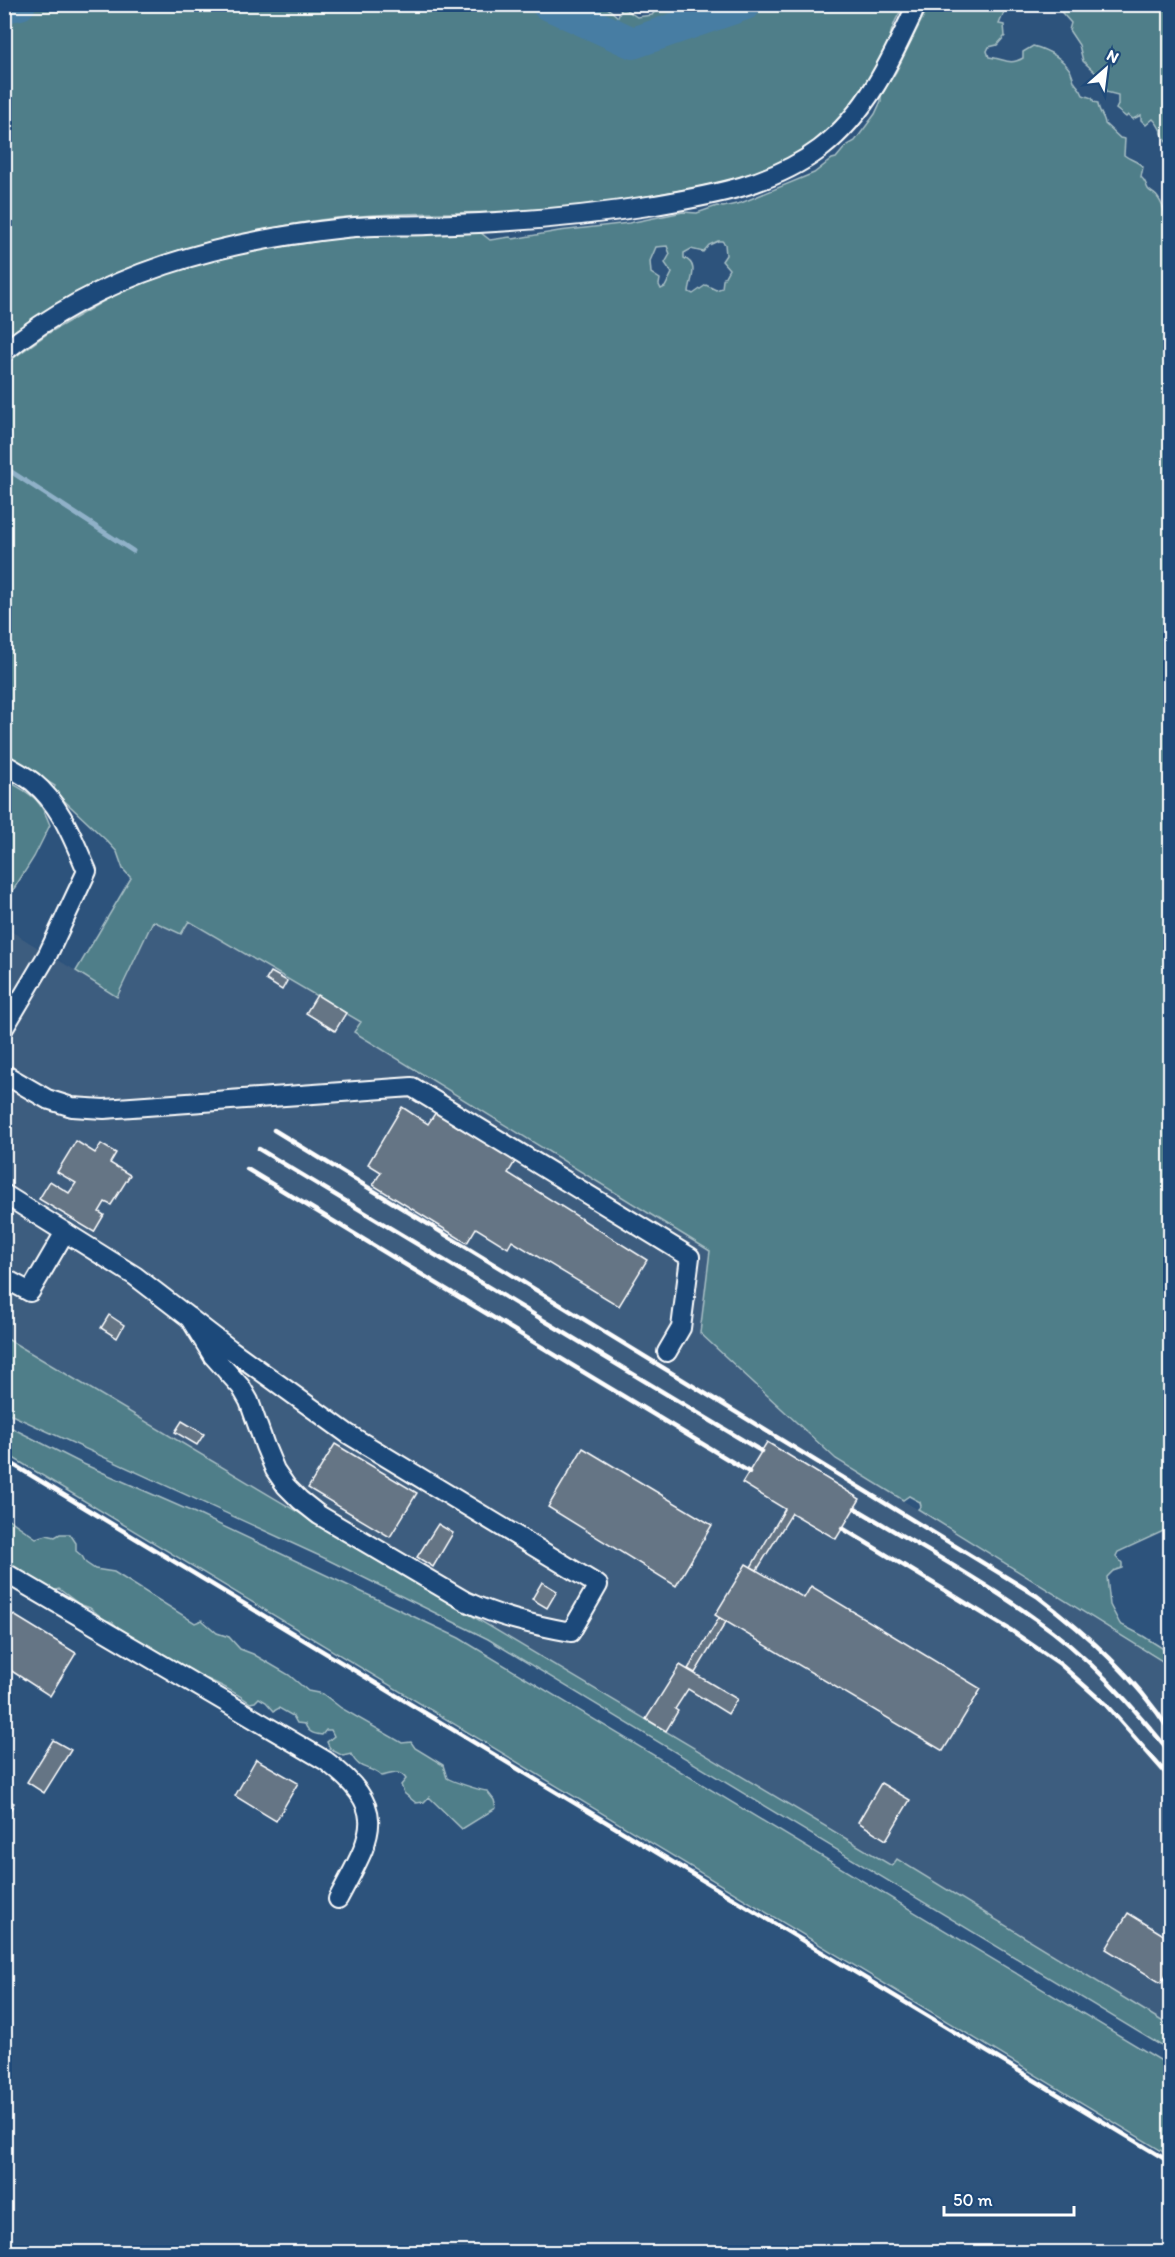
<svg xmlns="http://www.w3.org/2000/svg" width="1175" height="2257" viewBox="0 0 1175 2257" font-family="Itim,sans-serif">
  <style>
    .built { fill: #3e5d7f }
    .green { fill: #4f7e89; stroke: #a7bec4; stroke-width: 1.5; fill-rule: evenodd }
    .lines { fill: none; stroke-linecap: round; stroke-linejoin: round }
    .stream { stroke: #90b1c8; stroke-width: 5 }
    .river { stroke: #467da3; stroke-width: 32 }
    .building { fill: #657585; stroke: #fff; stroke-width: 1.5 }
    .minor-casing { stroke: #fff; stroke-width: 22 }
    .minor { stroke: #1f4a7a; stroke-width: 18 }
    .rail { stroke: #fff; stroke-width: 4.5 }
  </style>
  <rect width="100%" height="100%" fill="#2d537c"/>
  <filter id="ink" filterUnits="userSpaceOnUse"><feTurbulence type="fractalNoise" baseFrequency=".0167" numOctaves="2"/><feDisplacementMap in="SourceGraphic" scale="12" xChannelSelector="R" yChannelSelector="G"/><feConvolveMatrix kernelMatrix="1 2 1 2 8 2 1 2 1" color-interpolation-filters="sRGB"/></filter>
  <g filter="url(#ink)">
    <!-- built -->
    <polygon class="built" points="153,920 189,921 317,995 361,1022 354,1033 711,1251 701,1333 836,1459 1170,1666 1170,2026 898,1859 893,1866 5,1337 4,927 117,996"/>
    <!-- green -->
    <g class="green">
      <path d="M603 4 618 17 622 7 637 17 652 15 661 4 905 5C897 15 892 27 889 40 887 46 882 53 880 58 863 90 843 121 814 143 774 173 725 182 676 191 628 200 579 208 530 211 460 214 389 211 320 220 246 231 162 249 95 283 63 300 34 321 5 341L4 5Z"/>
      <path d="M929 5H1007L999 24 1004 25 1005 36 997 45 989 47 987 51 989 57C1005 59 1009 66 1023 58V52L1033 46C1048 50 1061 57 1070 70 1072 74 1073 79 1075 83 1079 88 1081 89 1083 95L1092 98 1094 102 1098 103C1098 112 1105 117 1105 124L1120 138 1125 139 1124 155C1130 160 1138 161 1143 167L1141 177C1146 181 1145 183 1148 189 1150 192 1156 194 1158 198 1165 207 1166 219 1170 228V1528L1118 1552 1116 1556 1122 1563V1568L1113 1571 1107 1577 1110 1605 1120 1624 1143 1636 1170 1653V1666L918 1509 921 1506 920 1502 909 1496 903 1500 836 1459 700 1333 710 1251 354 1032 361 1022 189 921 181 934 153 921 117 997 76 971 131 878 123 869 117 852 107 841 53 790 55 786 5 755 4 365 47 334 102 302 127 288 163 273 236 254 346 237 481 233 490 240 510 237 513 239 559 231 629 223 683 212 697 213 717 206 723 207 741 203 814 173 832 159 836 158 846 146 855 141 875 114 881 101V95L896 72ZM718 241H722L725 244 726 255 722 261 729 269 723 280 722 288 716 290 706 285 693 294 689 292C690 279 700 265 684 258V253L691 249 703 252 709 245ZM667 246 670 254 665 263 672 273 665 287 661 289 659 285 660 279 651 273 650 261 656 247Z"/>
      <path d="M1055 5H1170V147C1162 139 1162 127 1153 119L1146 125 1141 120V115L1133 119 1128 115 1126 117 1116 109 1118 105V95L1106 92V87L1102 85 1103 78 1099 76 1083 61 1079 45 1069 30 1071 23Z"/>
      <path d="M5 779C30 795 38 794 50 825L34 857 5 903Z"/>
      <polygon points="4,1337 892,1866 897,1859 1170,2026 1170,2051 488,1639 322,1557 5,1412"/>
      <polygon points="4,1424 81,1463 195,1513 459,1638 1170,2066 1170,2156 5,1453"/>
      <path d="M4 1516 36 1538 47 1535 55 1537 60 1534H70L76 1543V1551L82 1556 86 1563 95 1569 114 1572 195 1623 202 1620 217 1633 229 1637 240 1649 253 1654 289 1675 308 1691 323 1694 341 1708 402 1743 411 1742 415 1748 443 1765 447 1778C451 1781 482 1791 487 1791L494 1800 496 1808 462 1829 429 1797 424 1802 416 1803 404 1793 401 1785 406 1779C399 1768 390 1775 381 1776 369 1765 360 1772 351 1754L343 1756 330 1749 327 1742 334 1736 331 1730H326L322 1735C313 1734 308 1732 305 1724L297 1723 293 1716 279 1708 274 1711 266 1702 259 1698 255 1702 250 1703C240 1695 219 1684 207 1679L204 1681 127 1635 112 1622 105 1620 90 1608 79 1604 59 1589 52 1591 12 1567 5 1558Z"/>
    </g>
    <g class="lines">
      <!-- stream -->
      <polyline class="stream" points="4,467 133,551"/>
      <!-- river -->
      <g class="river">
        <polyline points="547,4 633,43 746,4"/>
        <polyline points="4,7 20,4"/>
      </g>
    </g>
    <!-- building -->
    <g class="building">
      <polygon points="271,972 287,981 282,990 266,980"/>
      <polygon points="317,995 346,1013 335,1031 306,1013"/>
      <polygon points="402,1107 428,1124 436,1112 516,1160 508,1173 647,1260 619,1306 512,1241 508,1248 476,1228 467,1243 373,1185 381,1172 368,1164"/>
      <polygon points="76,1141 95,1153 101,1144 116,1153 110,1163 130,1175 111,1205 105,1202 99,1212 104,1215 94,1232 39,1199 50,1181 69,1193 76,1183 57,1172"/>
      <polygon points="109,1315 124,1325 117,1338 101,1328"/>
      <polygon points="182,1421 204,1434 197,1445 175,1432"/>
      <polygon points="767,1442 860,1499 836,1539 792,1513 757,1570 751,1567 785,1509 742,1483"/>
      <polygon points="335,1444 417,1493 390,1537 308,1488"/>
      <polygon points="583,1448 712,1525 676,1586 548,1507"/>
      <polygon points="438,1524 453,1533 433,1567 417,1557"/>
      <polygon points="746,1564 804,1598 811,1586 981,1689 943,1751 715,1615"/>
      <polygon points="542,1582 557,1591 547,1608 532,1599"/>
      <polygon points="4,1609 76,1653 50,1696 4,1666"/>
      <polygon points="719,1618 726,1622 695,1673 688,1669"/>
      <polygon points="680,1665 737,1699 728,1714 688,1689 675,1709 678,1711 666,1731 646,1719"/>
      <polygon points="53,1740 71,1750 44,1793 27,1782"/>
      <polygon points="256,1759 298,1783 276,1821 235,1796"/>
      <polygon points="881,1783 910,1800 886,1840 858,1822"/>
      <polygon points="4,1798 14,1803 6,1818 4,1818"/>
      <polygon points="1128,1913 1170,1939 1170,1968 1161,1983 1106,1949"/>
    </g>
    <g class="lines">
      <!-- minor casing -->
      <g class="minor-casing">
        <g id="minor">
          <path d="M4 352C102 272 222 241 345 228 373 225 400 226 428 225 504 223 580 217 655 205 713 195 772 185 820 149 868 112 892 58 917 4"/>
          <path d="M4 764C14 770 24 775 33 782 61 805 73 839 87 871L48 954 4 1028"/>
          <polyline points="4,1074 47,1099 72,1107 104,1109 412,1087 690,1257 681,1328 667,1352"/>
          <path d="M4 1194 135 1276 230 1349 348 1434 598 1585 571 1632C533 1625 499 1617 465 1601L319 1515 300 1500 286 1486 275 1470 265 1446 249 1401 241 1387 213 1356 189 1317"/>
          <polyline points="4,1278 30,1292 65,1232"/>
          <path d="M4 1572 326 1761C392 1811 371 1836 338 1899"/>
        </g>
      </g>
      <!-- minor -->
      <use href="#minor" class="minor"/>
      <!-- rail -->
      <g class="rail">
        <path d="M274 1130 1037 1596C1088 1635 1135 1677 1170 1731"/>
        <polyline points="259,1149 761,1451"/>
        <polyline points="247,1169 749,1472"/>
        <polyline points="4,1459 1170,2162"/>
        <path d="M855 1508C915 1544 977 1577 1034 1618 1087 1654 1130 1703 1170 1752"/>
        <polyline points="842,1528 1012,1631 1060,1664 1106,1705 1170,1778"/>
        <polyline points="1169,1973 1170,1974"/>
      </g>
    </g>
  </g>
  <!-- margin -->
  <rect width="1175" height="2257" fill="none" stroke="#1f4a7a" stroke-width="24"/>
  <rect x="12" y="12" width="1151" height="2233" fill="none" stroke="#fff" stroke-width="2" filter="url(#ink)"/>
  <!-- north arrow -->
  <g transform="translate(1106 69) rotate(28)" stroke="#1f4a7a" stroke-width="4.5" paint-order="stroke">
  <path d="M0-4.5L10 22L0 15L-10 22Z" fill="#ffffff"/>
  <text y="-9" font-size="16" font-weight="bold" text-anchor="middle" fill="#ffffff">N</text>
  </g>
  <!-- scale -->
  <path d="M944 2206v9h130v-9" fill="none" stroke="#ffffff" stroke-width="3"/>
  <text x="953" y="2206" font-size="18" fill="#ffffff" stroke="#1f4a7a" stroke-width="4.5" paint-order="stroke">50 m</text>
</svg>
